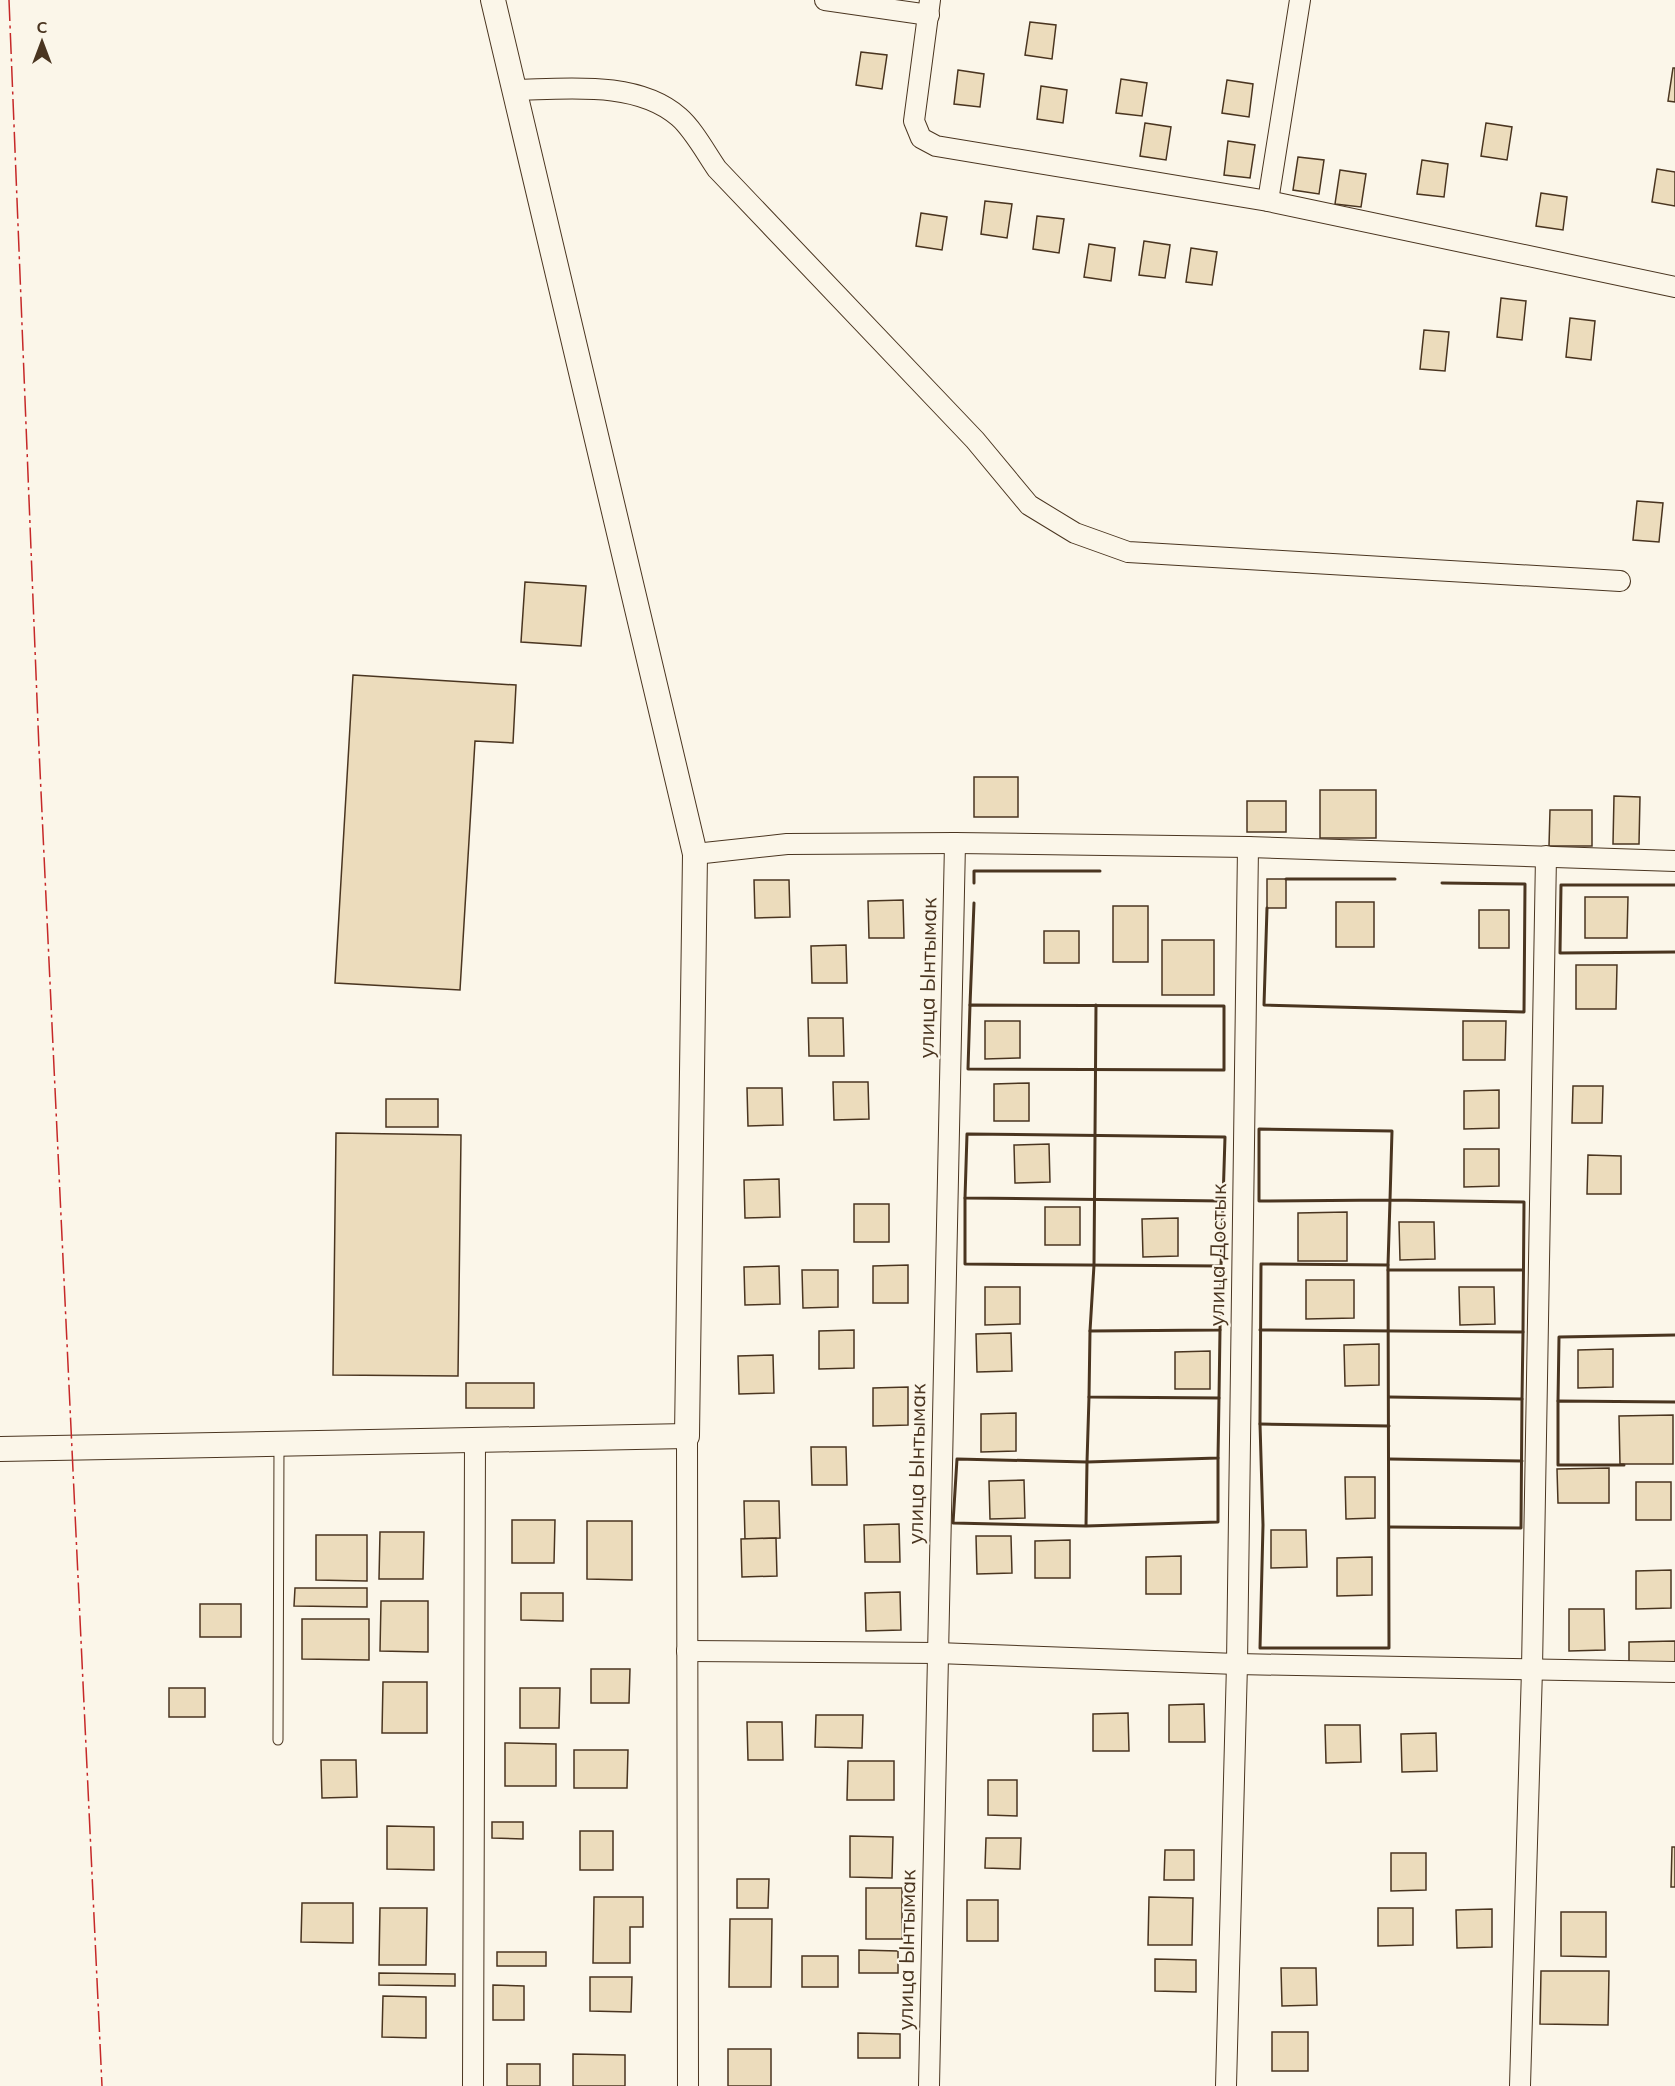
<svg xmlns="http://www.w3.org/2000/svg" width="1675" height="2086" viewBox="0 0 1675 2086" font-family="Mulish,sans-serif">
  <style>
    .building { fill: #ecdcbc; stroke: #4a3520; stroke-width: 1.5 }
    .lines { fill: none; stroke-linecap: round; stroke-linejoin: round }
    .service-casing { stroke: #4a3520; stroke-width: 11 }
    .minor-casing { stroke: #4a3520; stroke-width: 22 }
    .tertiary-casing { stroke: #4a3520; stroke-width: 26 }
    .service { stroke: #fbf6e9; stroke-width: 9 }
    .minor { stroke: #fbf6e9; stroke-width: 20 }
    .tertiary { stroke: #fbf6e9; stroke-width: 24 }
    .wall { stroke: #4a3520; stroke-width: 3 }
    .power { stroke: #c62828; stroke-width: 1.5; stroke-dasharray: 21 4.5 3 4.5; stroke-linecap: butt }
    .labels { text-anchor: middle; stroke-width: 4.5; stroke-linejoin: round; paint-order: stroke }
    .street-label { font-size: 21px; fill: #4a3520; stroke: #fbf6e9 }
  </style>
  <rect width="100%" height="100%" fill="#fbf6e9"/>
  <!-- building -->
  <g class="building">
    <polygon points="1030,22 1056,25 1052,59 1025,55"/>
    <polygon points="861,52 887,55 882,89 856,85"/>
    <polygon points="1673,68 1675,68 1675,102 1668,101"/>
    <polygon points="958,70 984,74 980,107 954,104"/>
    <polygon points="1121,79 1147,83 1142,116 1116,113"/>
    <polygon points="1227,80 1253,84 1249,117 1222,113"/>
    <polygon points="1041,86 1067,90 1063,123 1037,119"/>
    <polygon points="1145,123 1171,127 1166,160 1140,156"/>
    <polygon points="1486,123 1512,127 1507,160 1481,156"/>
    <polygon points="1228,141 1255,145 1250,178 1224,175"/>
    <polygon points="1298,157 1324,160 1319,194 1293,190"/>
    <polygon points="1422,160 1448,164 1444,197 1417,194"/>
    <polygon points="1657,169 1675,172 1675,206 1652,202"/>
    <polygon points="1340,170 1366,174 1361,207 1335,204"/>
    <polygon points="1541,193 1567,197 1563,230 1536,226"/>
    <polygon points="985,201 1012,204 1007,238 981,234"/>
    <polygon points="921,213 947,217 942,250 916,246"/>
    <polygon points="1037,216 1064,219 1059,253 1033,249"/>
    <polygon points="1144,241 1170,245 1165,278 1139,275"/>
    <polygon points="1089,244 1115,248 1111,281 1084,277"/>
    <polygon points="1191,248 1217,252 1212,285 1186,282"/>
    <polygon points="1501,298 1526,301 1522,340 1497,337"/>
    <polygon points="1570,318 1595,321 1591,360 1566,357"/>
    <polygon points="1424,330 1449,332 1445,371 1420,369"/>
    <polygon points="1637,501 1663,503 1659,542 1633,540"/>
    <polygon points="525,582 586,586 581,646 521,642"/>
    <polygon points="353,675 516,685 513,743 475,741 460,990 335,983"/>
    <rect x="974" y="777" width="44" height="40"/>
    <rect x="1320" y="790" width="56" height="48"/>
    <polygon points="1614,796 1640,797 1639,844 1613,844"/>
    <rect x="1247" y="801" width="39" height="31"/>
    <polygon points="1550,810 1592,810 1592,846 1549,846"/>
    <rect x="1267" y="879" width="19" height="29"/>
    <polygon points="754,880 789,880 790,917 755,918"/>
    <polygon points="1585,897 1628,897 1627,938 1585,938"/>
    <polygon points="903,900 904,938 869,938 868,901"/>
    <rect x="1336" y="902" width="38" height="45"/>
    <rect x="1113" y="906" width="35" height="56"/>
    <rect x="1479" y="910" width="30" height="38"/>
    <rect x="1044" y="931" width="35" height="32"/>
    <rect x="1162" y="940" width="52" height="55"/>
    <polygon points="846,945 847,983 812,983 811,946"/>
    <polygon points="1576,965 1617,965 1616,1009 1576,1009"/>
    <polygon points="808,1018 843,1018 844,1056 809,1056"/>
    <polygon points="985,1021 1020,1021 1020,1058 985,1059"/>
    <polygon points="1463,1021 1506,1021 1505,1060 1463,1060"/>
    <polygon points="833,1082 868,1082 869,1119 834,1120"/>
    <polygon points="1029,1083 1029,1121 994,1121 994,1084"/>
    <polygon points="1573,1086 1603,1086 1602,1123 1572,1123"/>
    <polygon points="747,1088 782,1088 783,1125 748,1126"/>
    <polygon points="1499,1090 1499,1128 1464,1129 1464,1091"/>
    <rect x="386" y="1099" width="52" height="28"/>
    <polygon points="336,1133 461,1135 458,1376 333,1375"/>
    <polygon points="1049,1144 1050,1182 1015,1183 1014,1145"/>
    <polygon points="1464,1149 1499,1149 1499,1186 1464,1187"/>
    <polygon points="1588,1155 1621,1156 1621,1194 1587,1194"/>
    <polygon points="779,1179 780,1217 745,1218 744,1180"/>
    <rect x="854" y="1204" width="35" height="38"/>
    <rect x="1045" y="1207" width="35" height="38"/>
    <polygon points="1347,1212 1347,1261 1298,1261 1298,1213"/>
    <polygon points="1178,1218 1178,1256 1143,1257 1142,1219"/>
    <polygon points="1399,1222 1434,1222 1435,1259 1400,1260"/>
    <polygon points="908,1265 908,1303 873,1303 873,1266"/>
    <polygon points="779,1266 780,1304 745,1305 744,1267"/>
    <polygon points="802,1270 838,1270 838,1307 803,1308"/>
    <polygon points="1306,1280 1354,1280 1354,1318 1306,1319"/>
    <polygon points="985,1287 1020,1287 1020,1324 985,1325"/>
    <polygon points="1459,1287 1494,1287 1495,1324 1460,1325"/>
    <polygon points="854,1330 854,1368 819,1369 819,1331"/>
    <polygon points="1011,1333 1012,1371 977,1372 976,1334"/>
    <polygon points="1379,1344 1379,1385 1345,1386 1344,1345"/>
    <polygon points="1613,1349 1613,1387 1578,1388 1578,1350"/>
    <polygon points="1210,1351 1210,1389 1175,1389 1175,1352"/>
    <polygon points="773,1355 774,1393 739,1394 738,1356"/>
    <rect x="466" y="1383" width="68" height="25"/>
    <polygon points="908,1387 908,1425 873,1426 873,1388"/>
    <polygon points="1016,1413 1016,1451 981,1452 981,1414"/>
    <polygon points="1673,1415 1673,1464 1620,1464 1619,1416"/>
    <polygon points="811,1447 846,1447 847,1485 812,1485"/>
    <polygon points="1609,1468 1609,1503 1558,1503 1557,1469"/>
    <polygon points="1345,1477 1375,1477 1375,1518 1346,1519"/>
    <polygon points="1024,1480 1025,1518 990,1519 989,1481"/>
    <rect x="1636" y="1482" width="35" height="38"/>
    <polygon points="744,1501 779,1501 780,1538 745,1539"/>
    <polygon points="512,1520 555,1520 554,1563 512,1563"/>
    <polygon points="587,1521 632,1521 632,1580 587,1579"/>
    <polygon points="899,1524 900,1562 865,1562 864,1525"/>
    <polygon points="1271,1530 1306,1530 1307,1567 1271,1568"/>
    <polygon points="380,1532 424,1532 423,1579 379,1579"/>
    <polygon points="316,1535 367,1535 367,1581 316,1580"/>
    <polygon points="976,1536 1011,1536 1012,1573 977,1574"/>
    <polygon points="776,1538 777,1576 742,1577 741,1539"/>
    <polygon points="1070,1540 1070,1578 1035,1578 1035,1541"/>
    <polygon points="1181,1556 1181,1594 1146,1594 1146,1557"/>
    <polygon points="1372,1557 1372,1595 1337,1596 1337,1558"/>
    <polygon points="1671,1570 1671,1608 1636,1609 1636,1571"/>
    <polygon points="295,1588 367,1588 367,1607 294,1606"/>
    <polygon points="900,1592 901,1630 866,1631 865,1593"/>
    <polygon points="521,1593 563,1593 563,1621 521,1620"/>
    <polygon points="381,1601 428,1601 428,1652 380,1651"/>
    <rect x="200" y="1604" width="41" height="33"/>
    <polygon points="1569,1609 1604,1609 1605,1650 1569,1651"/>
    <polygon points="302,1619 369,1619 369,1660 302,1659"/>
    <polygon points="1675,1641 1675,1662 1629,1662 1629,1642"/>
    <polygon points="591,1669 630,1669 629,1703 591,1703"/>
    <polygon points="383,1682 427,1682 427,1733 382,1733"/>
    <rect x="169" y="1688" width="36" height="29"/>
    <polygon points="520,1688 560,1688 559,1728 520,1728"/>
    <polygon points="1204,1704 1205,1742 1169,1742 1169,1705"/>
    <polygon points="1128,1713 1129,1751 1093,1751 1093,1714"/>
    <polygon points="816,1715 863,1715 862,1748 815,1747"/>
    <polygon points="747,1722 782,1722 783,1760 748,1760"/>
    <polygon points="1325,1725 1360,1725 1361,1762 1326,1763"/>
    <polygon points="1436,1733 1437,1771 1402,1772 1401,1734"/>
    <polygon points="505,1743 556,1744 556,1786 505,1786"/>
    <polygon points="574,1750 628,1750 627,1788 574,1788"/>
    <polygon points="321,1760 356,1760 357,1797 322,1798"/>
    <polygon points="848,1761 894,1761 894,1800 847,1800"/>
    <polygon points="988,1780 1017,1780 1017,1816 988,1815"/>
    <polygon points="492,1822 523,1822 523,1839 492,1838"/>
    <polygon points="387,1826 434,1827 434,1870 387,1869"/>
    <rect x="580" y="1831" width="33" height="39"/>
    <polygon points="850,1836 893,1837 892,1878 850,1877"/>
    <polygon points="986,1838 1021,1838 1020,1869 985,1868"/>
    <polygon points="1672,1847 1675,1847 1675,1887 1671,1887"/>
    <polygon points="1165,1850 1194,1850 1194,1880 1164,1880"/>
    <polygon points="1391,1853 1426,1853 1426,1890 1391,1891"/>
    <polygon points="737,1879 769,1879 768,1908 737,1908"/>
    <rect x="866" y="1888" width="36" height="51"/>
    <polygon points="594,1897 643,1897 643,1927 630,1927 630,1963 593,1963"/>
    <polygon points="1149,1897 1193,1898 1192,1945 1148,1945"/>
    <rect x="967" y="1900" width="31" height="41"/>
    <polygon points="302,1903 353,1903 353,1943 301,1942"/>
    <polygon points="380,1908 427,1908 426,1965 379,1965"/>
    <polygon points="1378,1908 1413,1908 1413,1945 1378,1946"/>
    <polygon points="1492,1909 1492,1947 1457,1948 1456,1910"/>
    <polygon points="1561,1912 1606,1912 1606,1957 1561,1956"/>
    <polygon points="730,1919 772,1919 771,1987 729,1987"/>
    <polygon points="859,1950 898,1951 898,1973 859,1973"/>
    <rect x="497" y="1952" width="49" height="14"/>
    <rect x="802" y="1956" width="36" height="31"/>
    <polygon points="1155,1959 1196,1960 1196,1992 1155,1991"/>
    <polygon points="1281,1968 1316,1968 1317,2005 1282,2006"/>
    <polygon points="1541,1971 1609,1971 1608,2025 1540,2024"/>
    <polygon points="379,1973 455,1974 455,1986 379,1985"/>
    <polygon points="590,1977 632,1977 631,2012 590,2011"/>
    <polygon points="493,1985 524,1986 524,2020 493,2020"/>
    <polygon points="383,1996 426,1997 426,2038 382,2037"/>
    <rect x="1272" y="2032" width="36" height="39"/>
    <polygon points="858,2033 900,2034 900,2058 858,2058"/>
    <rect x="728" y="2049" width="43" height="37"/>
    <polygon points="573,2054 625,2055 625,2086 573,2086"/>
    <rect x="507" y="2064" width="33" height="22"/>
  </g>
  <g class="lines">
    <!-- service casing -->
    <g class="service-casing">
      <polyline id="service" points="278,1740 279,1445"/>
    </g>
    <!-- minor casing -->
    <g class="minor-casing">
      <g id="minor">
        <polyline points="825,0 929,15"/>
        <polyline points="930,0 914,121 921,138 936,146 1268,201 1675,287"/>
        <path d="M515 90C566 89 637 80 679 117 693 129 706 153 717 169L975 440 1029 505 1075 533 1128 552 1620 581"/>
        <polyline points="1268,201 1300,0"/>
        <polyline points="695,854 787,844 955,843 1248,847 1675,861"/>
        <polyline points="687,1436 688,2086"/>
        <polyline points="687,1651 937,1653 1237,1664 1675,1672"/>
        <polyline points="473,2086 475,1441"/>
        <polyline points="929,2086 955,843"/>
        <polyline points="1226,2086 1237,1664 1248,847"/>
        <polyline points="1520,2086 1532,1669 1546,856"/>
      </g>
    </g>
    <!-- tertiary casing -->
    <g class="tertiary-casing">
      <polyline id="tertiary" points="0,1449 687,1436 695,854 493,0"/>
    </g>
    <!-- service -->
    <use href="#service" class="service"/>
    <!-- minor -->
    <use href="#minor" class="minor"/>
    <!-- tertiary -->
    <use href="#tertiary" class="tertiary"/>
    <!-- wall -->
    <g class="wall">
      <polyline points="1286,879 1395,879"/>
      <polyline points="974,883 974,871 1100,871"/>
      <polyline points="1675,885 1561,885 1560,953 1675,952"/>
      <polyline points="1267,908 1264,1005 1524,1012 1525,884 1442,883"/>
      <polygon points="970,1005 1224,1006 1224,1070 968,1069"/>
      <polyline points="970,1005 974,903"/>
      <polyline points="1096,1005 1094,1265 1090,1331 1220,1330 1221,1266"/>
      <polygon points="967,1134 1225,1137 1223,1201 965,1198"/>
      <polyline points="965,1198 965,1264 1221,1266 1223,1201"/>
      <polygon points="1261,1264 1388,1265 1389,1648 1260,1648 1263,1525 1260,1424"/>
      <polyline points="1388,1265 1390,1200 1259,1201 1259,1129 1392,1131 1390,1200 1524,1202 1523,1332"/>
      <polyline points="1388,1270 1523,1270"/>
      <polyline points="1260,1330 1523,1332 1522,1399 1389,1397"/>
      <polyline points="1090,1331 1089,1397 1219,1398 1220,1330"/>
      <polyline points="1089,1397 1087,1462 1218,1458 1219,1398"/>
      <polyline points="1558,1401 1559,1337 1675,1335"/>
      <polyline points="1260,1424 1389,1426"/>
      <polyline points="1389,1459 1522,1461"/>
      <polyline points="1624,1465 1558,1465 1558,1401 1675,1402"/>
      <polyline points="1086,1526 953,1523 957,1459 1087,1462 1086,1526 1218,1522 1218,1458"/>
      <polyline points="1390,1527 1521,1528 1522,1399"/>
    </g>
    <!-- power -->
    <polyline class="power" points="9,0 39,749 102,2086"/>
  </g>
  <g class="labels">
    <!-- street labels -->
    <g class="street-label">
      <text transform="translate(928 978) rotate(-89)" y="7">улица Ынтымак</text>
      <text transform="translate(1218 1255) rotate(-89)" y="7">улица Достык</text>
      <text transform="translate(917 1464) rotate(-89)" y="7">улица Ынтымак</text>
      <text transform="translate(907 1950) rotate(-89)" y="7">улица Ынтымак</text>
    </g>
  </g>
  <!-- north arrow -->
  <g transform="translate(42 42)" stroke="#fbf6e9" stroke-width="4.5" paint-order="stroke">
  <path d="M0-4.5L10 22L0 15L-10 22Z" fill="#4a3520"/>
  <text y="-9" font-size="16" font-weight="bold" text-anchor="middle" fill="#4a3520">С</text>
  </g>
</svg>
